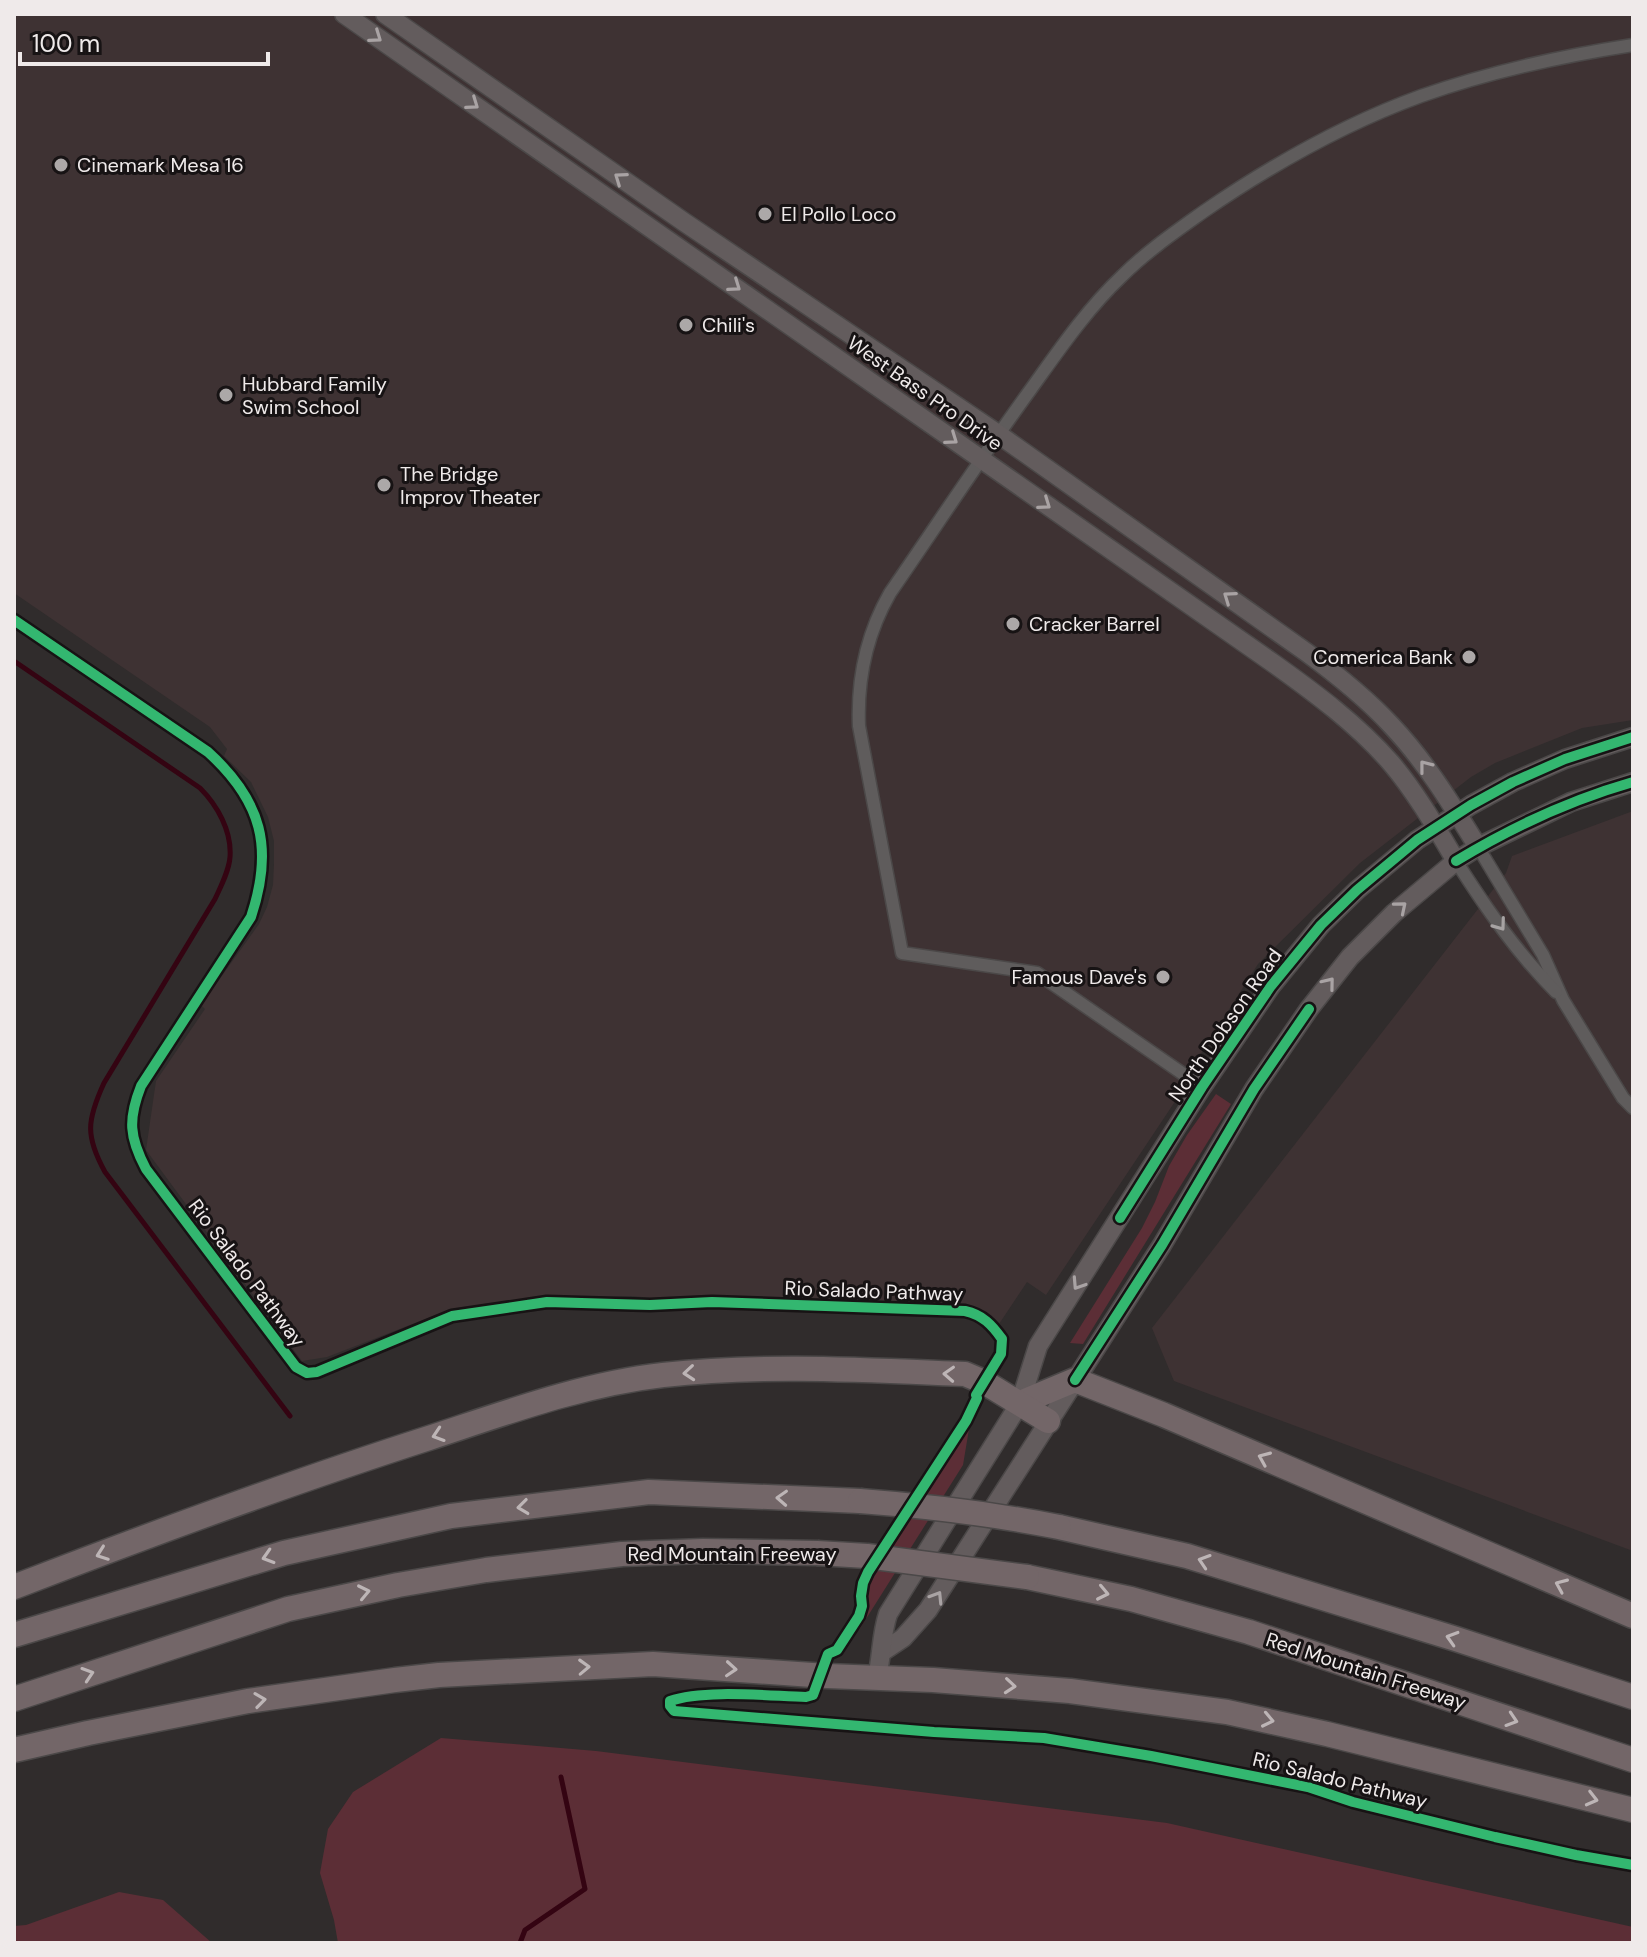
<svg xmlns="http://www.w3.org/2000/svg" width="1647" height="1957" viewBox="0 0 1647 1957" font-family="'DM Sans',sans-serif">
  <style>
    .built { fill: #3e3233 }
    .green { fill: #5c2e36 }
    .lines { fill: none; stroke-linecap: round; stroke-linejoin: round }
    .stream { stroke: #340412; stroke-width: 5 }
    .street-casing { stroke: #4b4848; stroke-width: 15 }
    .secondary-casing { stroke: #4b4848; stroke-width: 21 }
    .highway-casing { stroke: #4b4848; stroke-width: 27 }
    .street { stroke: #5f5c5c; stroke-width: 12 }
    .secondary { stroke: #635c5d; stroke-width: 18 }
    .highway { stroke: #736668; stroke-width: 24 }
    .highway-bridge-casing { stroke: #4b4848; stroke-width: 27; stroke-linecap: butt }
    .highway-bridge { stroke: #736668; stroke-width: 24 }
    .cycleway-casing { stroke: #171314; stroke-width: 15 }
    .cycleway { stroke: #33b770; stroke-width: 10 }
    .oneway { stroke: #a9a3a4 }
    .oneway2 { stroke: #a7a3a3 }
    .oneway3 { stroke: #bdb5b6 }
    .poi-dot { fill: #aca8a8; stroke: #171314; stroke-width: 3 }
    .labels { text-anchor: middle; stroke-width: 6; stroke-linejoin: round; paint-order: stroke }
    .poi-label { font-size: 20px; fill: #efeaea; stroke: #171314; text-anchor: start }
    .street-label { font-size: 20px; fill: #efeaea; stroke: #171314 }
  </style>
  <rect width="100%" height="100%" fill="#302c2c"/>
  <!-- built -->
  <g class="built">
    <polygon points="14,14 1633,14 1633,720 1582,728 1495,763 1471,777 1360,863 1258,964 1202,1052 1178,1097 1046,1295 1027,1282 999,1324 980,1310 969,1307 688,1296 660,1299 633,1296 529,1299 441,1313 327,1357 302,1361 146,1150 156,1081 205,1009 201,1005 259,924 267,907 273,885 274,864 274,841 268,817 251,782 224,756 227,749 210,727 14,593"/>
    <polygon points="1633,811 1633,1551 1174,1381 1152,1328 1506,873 1512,856"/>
  </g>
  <!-- green -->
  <g class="green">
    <polygon points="1216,1094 1231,1104 1083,1344 1070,1343 1142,1228 1155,1202 1169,1166 1187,1135"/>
    <polygon points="970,1423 963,1465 859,1630 857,1629 865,1612 869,1585"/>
    <polygon points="441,1738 596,1751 1167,1823 1633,1927 1633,1943 338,1943 334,1920 320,1873 328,1829 353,1792"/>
    <polygon points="119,1892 163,1900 212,1943 14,1943 14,1926 26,1925"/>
  </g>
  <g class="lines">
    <!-- stream -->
    <g class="stream">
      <path d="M14 661 200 788C217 805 232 831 230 857 229 871 221 886 215 899L104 1083C87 1120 85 1136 105 1172L290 1416"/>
      <polyline points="520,1943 525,1930 585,1889 561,1777"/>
    </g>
    <!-- street casing -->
    <g class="street-casing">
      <g id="street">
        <polyline points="1478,847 1543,955 1563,1000 1623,1098 1633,1108"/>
        <path d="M1456 861C1486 908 1517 953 1556 992"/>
        <path d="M1202 1087 1037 973 902 953 859 726C857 678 866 635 890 593 937 525 982 456 1031 389 1059 350 1087 309 1122 276 1146 252 1175 232 1203 212 1270 166 1344 124 1421 96 1489 72 1562 56 1633 45"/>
      </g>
    </g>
    <!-- secondary casing -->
    <g class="secondary-casing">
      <g id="secondary">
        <path d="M344 14 1273 663C1315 693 1357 724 1391 763 1415 791 1437 829 1456 861"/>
        <path d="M385 14 684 222 998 434 1306 652C1336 674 1366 698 1391 725 1426 762 1452 805 1478 847"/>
        <polyline points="882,1652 903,1638 928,1610 1162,1245 1254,1089 1309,1009 1350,957 1394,913 1456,861 1478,847 1571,802 1633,782"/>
        <path d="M877 1677C882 1656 881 1635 888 1614L1020 1403 1038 1346 1202 1087 1271 986 1321 925 1357 890 1417 840 1471 805 1513 782 1565 759 1633 737"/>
      </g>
    </g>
    <!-- highway casing -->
    <g class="highway-casing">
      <g id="highway">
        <polyline points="1020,1403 1075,1380 1164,1415 1633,1616"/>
        <polyline points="1059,1527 1187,1556 1456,1639 1633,1697"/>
        <polyline points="1027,1577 1131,1599 1249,1632 1633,1760"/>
        <path d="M14 1587C151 1534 289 1483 429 1438 505 1413 583 1384 663 1375 763 1364 864 1370 965 1374L984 1382 1048 1421"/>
        <polyline points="14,1635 284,1553 451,1516 649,1492 860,1501"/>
        <polyline points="14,1699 288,1609 398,1585 486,1570 622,1554 703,1551 817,1553"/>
        <polyline points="14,1750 88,1733 248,1701 395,1680 439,1675 653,1664 827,1676 933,1680 1070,1691 1227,1712 1327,1734 1633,1810"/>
      </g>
    </g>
    <!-- street -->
    <use href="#street" class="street"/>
    <!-- secondary -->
    <use href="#secondary" class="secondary"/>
    <!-- highway -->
    <use href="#highway" class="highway"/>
    <!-- highway-bridge casing -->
    <g class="highway-bridge-casing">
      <g id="highway-bridge">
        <path d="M860 1501C927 1506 993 1514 1059 1527"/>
        <polyline points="817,1553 867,1556 1027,1577"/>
      </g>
    </g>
    <!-- highway-bridge -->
    <use href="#highway-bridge" class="highway-bridge"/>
    <!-- cycleway casing -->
    <g class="cycleway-casing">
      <g id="cycleway">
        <path d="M14 620 208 752C262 801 274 848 251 917L141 1086C128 1119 129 1137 146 1169L296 1367 307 1373 317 1372 452 1316 547 1302 650 1305 712 1302 965 1311C983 1315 992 1325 1002 1339L1001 1354 976 1395 977 1398 966 1421 868 1572 863 1583 861 1596 862 1606 859 1616 837 1650 828 1654 813 1695 806 1697C769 1696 704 1689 670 1701V1706L674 1711 934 1732 1044 1738 1151 1756 1308 1787 1353 1802 1495 1837 1576 1855 1633 1865"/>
        <path d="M1456 861C1512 827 1570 800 1633 782"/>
        <polyline points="1120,1218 1202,1087 1271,986 1321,925 1357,890 1417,840 1471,805 1513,782 1565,759 1633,737"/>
        <polyline points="1075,1380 1162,1245 1254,1089 1309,1009"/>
      </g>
    </g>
    <!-- cycleway -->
    <use href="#cycleway" class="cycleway"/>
  </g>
  <!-- one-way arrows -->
  <defs><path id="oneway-chevron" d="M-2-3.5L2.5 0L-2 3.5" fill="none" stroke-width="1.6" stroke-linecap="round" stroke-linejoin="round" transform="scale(2)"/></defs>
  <g class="oneway">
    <use href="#oneway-chevron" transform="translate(376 37) rotate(35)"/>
    <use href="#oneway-chevron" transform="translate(473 104) rotate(35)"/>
    <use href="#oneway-chevron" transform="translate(620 178) rotate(-145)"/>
    <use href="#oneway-chevron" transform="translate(735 286) rotate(35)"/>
    <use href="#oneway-chevron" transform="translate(952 439) rotate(35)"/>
    <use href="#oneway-chevron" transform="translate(1045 504) rotate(35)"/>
    <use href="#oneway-chevron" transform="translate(1229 597) rotate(-145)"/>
    <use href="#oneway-chevron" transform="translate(1425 766) rotate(-128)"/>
    <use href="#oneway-chevron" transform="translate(1401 907) rotate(-40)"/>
    <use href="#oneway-chevron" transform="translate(1329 983) rotate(-51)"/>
    <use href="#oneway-chevron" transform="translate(1078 1284) rotate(123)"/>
    <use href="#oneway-chevron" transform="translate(937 1597) rotate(-58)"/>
  </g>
  <use class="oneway2" href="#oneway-chevron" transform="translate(1500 925) rotate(54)"/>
  <g class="oneway3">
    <use href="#oneway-chevron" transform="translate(689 1373) rotate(175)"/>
    <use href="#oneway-chevron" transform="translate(949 1374) rotate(-177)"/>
    <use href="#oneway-chevron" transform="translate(438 1435) rotate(162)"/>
    <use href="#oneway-chevron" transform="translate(1264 1458) rotate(-157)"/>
    <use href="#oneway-chevron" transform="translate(782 1498) rotate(-177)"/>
    <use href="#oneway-chevron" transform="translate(523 1507) rotate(173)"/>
    <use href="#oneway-chevron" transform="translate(102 1554) rotate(160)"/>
    <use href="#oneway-chevron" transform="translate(268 1557) rotate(163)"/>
    <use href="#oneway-chevron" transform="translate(1204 1561) rotate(-162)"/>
    <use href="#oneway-chevron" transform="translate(1561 1585) rotate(-157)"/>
    <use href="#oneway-chevron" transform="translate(364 1592) rotate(-12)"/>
    <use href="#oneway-chevron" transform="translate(1103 1593) rotate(12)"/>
    <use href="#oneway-chevron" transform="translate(1452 1638) rotate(-163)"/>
    <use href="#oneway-chevron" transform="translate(584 1667) rotate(-2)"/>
    <use href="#oneway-chevron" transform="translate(731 1669) rotate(4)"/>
    <use href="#oneway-chevron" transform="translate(88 1674) rotate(-18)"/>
    <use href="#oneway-chevron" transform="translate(1010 1686) rotate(5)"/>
    <use href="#oneway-chevron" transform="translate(260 1700) rotate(-8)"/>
    <use href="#oneway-chevron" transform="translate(1268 1720) rotate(12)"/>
    <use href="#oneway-chevron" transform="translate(1512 1720) rotate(18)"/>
    <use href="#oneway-chevron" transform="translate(1592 1799) rotate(14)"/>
  </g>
  <!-- markers -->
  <g class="poi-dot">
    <circle cx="61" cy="165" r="8"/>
    <circle cx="765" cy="214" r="8"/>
    <circle cx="686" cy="325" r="8"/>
    <circle cx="226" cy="395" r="8"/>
    <circle cx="384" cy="485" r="8"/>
    <circle cx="1013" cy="624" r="8"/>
    <circle cx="1469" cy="657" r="8"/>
    <circle cx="1163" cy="977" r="8"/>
  </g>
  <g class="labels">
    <!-- poi labels -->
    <g class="poi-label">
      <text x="77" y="172">Cinemark Mesa 16</text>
      <text x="781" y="221">El Pollo Loco</text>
      <text x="702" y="332">Chili's</text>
      <text x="242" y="391">Hubbard Family<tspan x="242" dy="23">Swim School</tspan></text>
      <text x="400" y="481">The Bridge<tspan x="400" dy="23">Improv Theater</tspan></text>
      <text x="1029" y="631">Cracker Barrel</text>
      <text x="1453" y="664" text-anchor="end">Comerica Bank</text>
      <text x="1147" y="984" text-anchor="end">Famous Dave's</text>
    </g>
    <!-- street labels -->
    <g class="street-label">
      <text transform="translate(925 393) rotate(35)" y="7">West Bass Pro Drive</text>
      <text transform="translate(1225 1025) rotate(-55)" y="7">North Dobson Road</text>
      <text transform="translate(247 1273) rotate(53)" y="7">Rio Salado Pathway</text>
      <text transform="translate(874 1291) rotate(2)" y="7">Rio Salado Pathway</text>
      <text x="732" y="1561">Red Mountain Freeway</text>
      <text transform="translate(1366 1671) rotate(18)" y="7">Red Mountain Freeway</text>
      <text transform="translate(1340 1780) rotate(14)" y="7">Rio Salado Pathway</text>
    </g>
  </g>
  <!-- border -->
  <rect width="1647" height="1957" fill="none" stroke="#efeaea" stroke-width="32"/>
  <!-- scale -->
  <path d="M20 52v12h248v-12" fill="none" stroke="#efeaea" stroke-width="4"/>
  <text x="32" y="52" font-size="24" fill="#efeaea" stroke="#171314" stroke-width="6" paint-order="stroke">100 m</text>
</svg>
